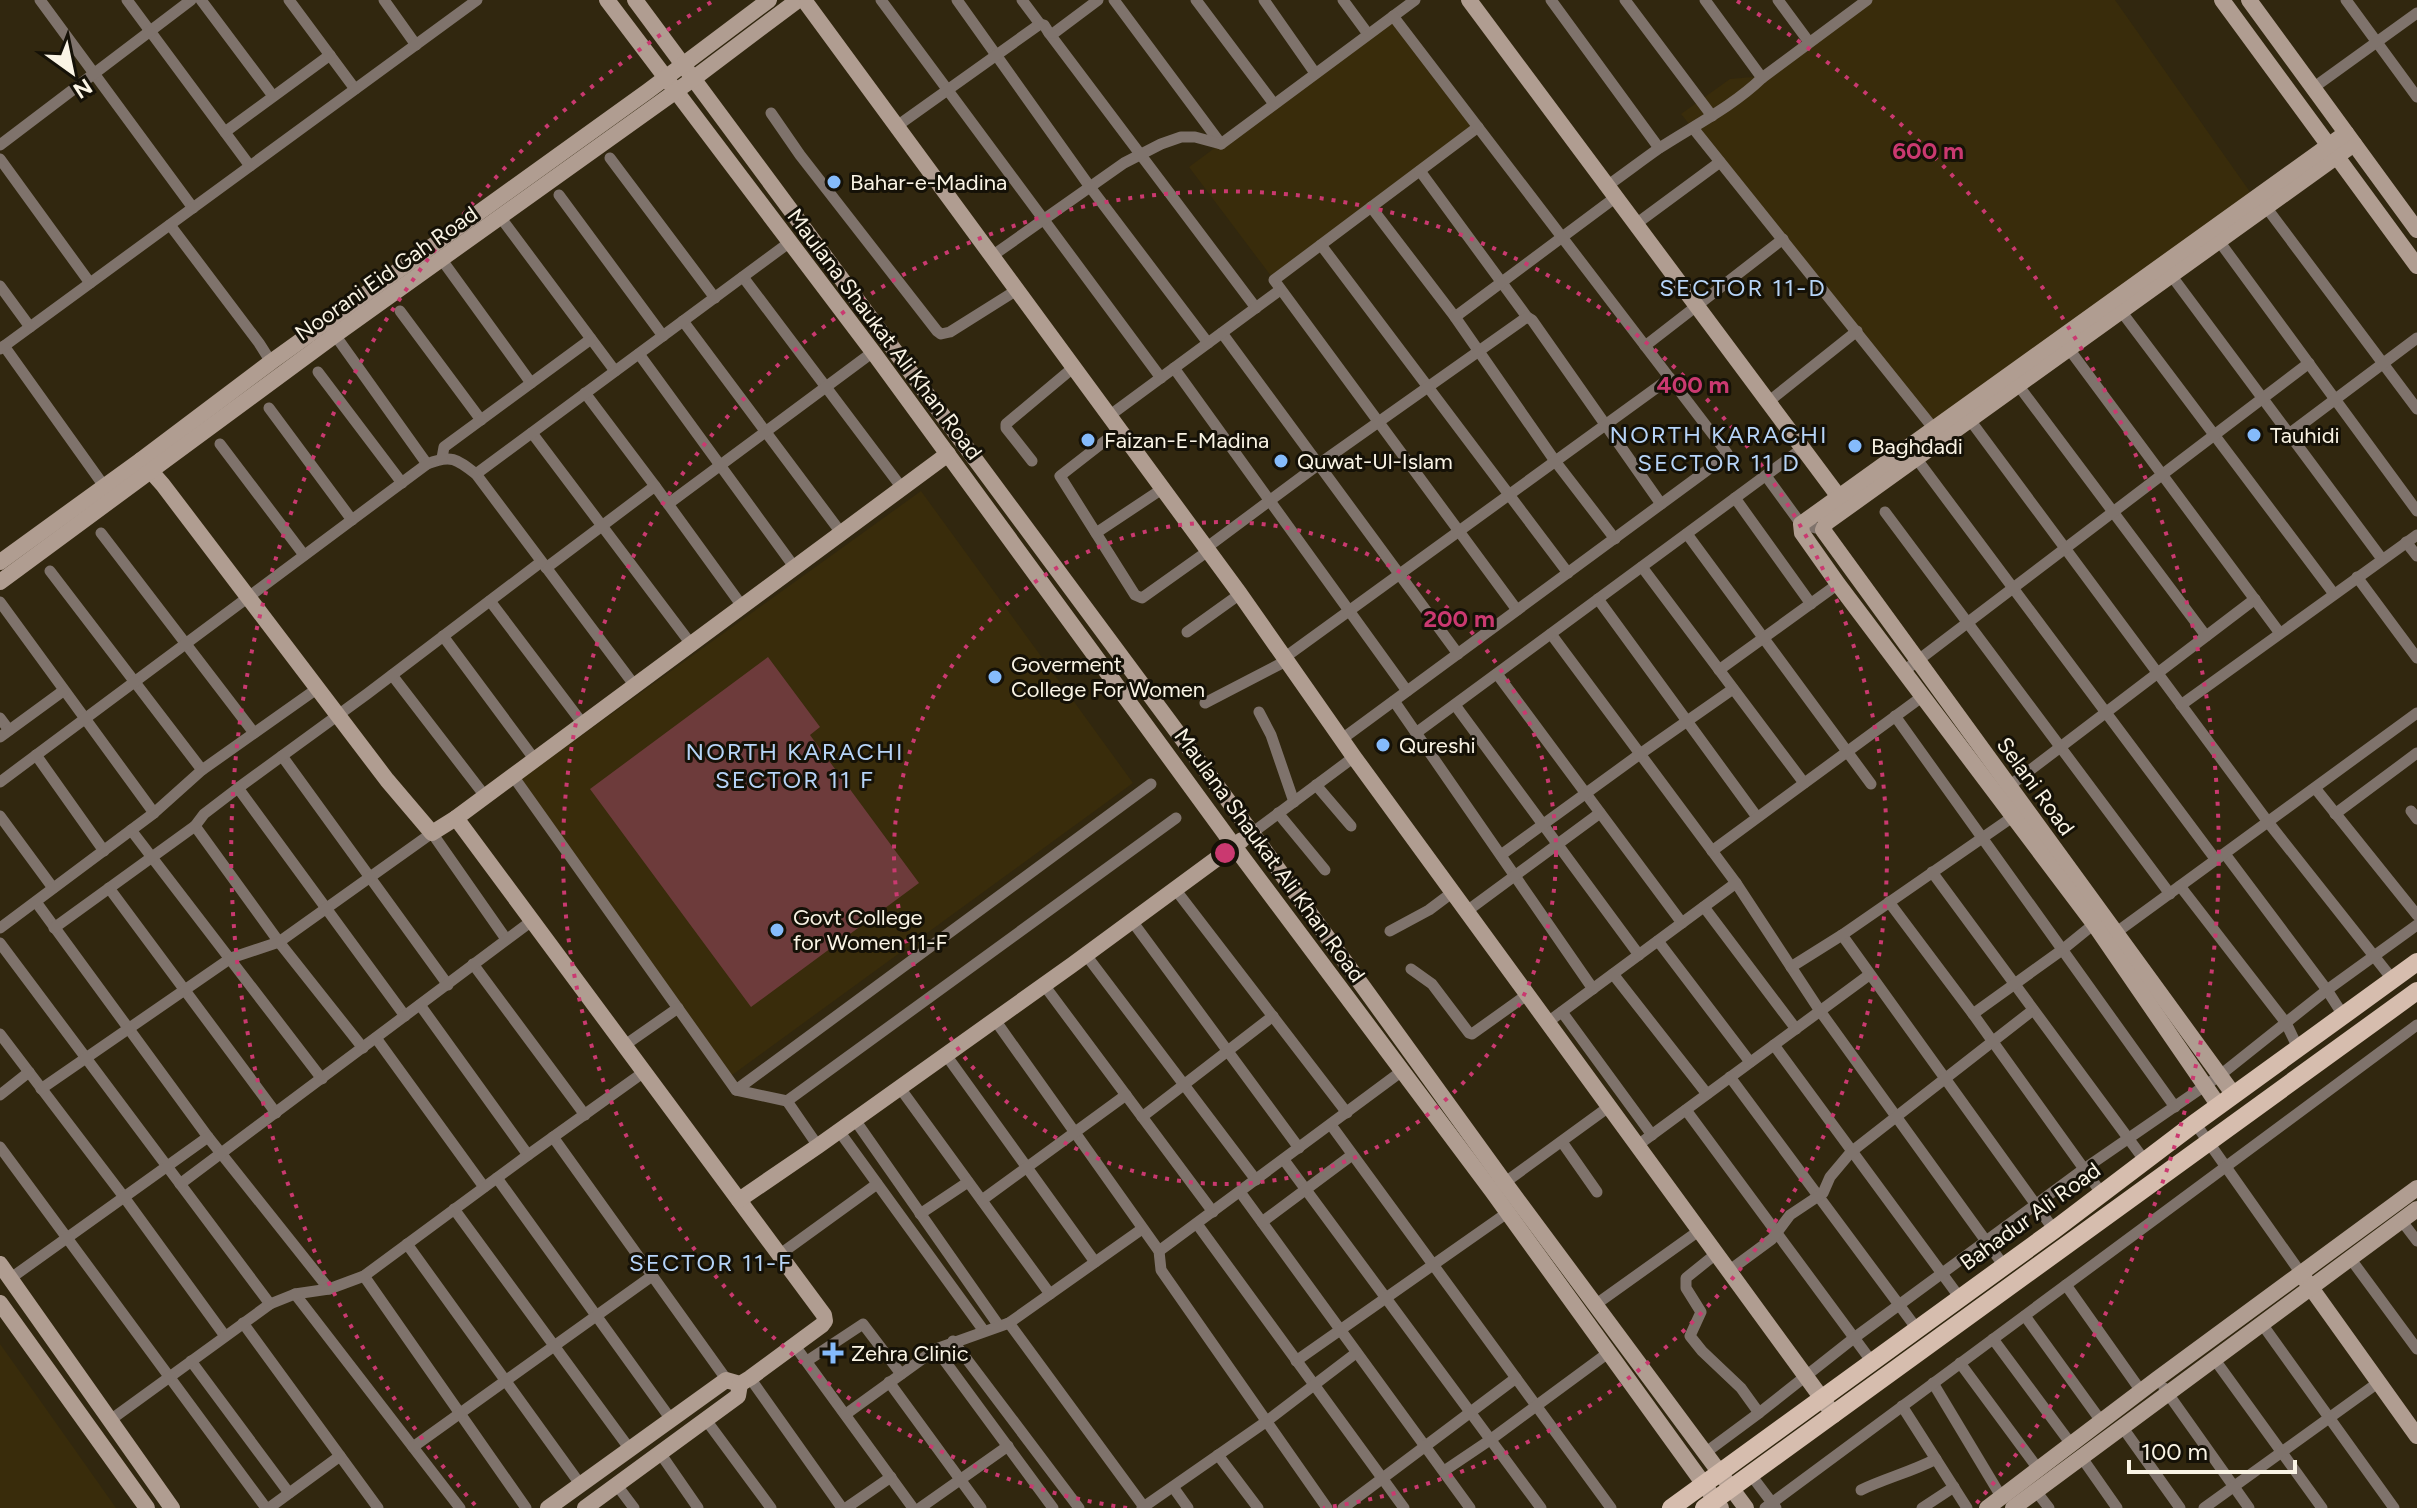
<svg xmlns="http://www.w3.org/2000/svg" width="2417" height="1508" viewBox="0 0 2417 1508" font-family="Figtree,sans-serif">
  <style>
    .built { fill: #392c0b }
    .green { fill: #6d3b3b }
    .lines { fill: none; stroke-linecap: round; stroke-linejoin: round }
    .street { stroke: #7f736c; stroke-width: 11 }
    .secondary { stroke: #b09d91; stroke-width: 16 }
    .primary { stroke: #d6bdae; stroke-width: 18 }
    .ring { fill: none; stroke: #ca3970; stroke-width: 4; stroke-dasharray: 4 8 }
    .poi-dot { fill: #85bbfb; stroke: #151107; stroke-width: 3 }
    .labels { text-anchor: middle; stroke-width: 6; stroke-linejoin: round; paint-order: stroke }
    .poi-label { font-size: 22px; fill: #faf4e5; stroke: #151107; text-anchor: start }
    .street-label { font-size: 22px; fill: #faf4e5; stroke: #151107 }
    .neighbourhood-label { font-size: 24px; letter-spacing: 2px; fill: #b6d4f8; stroke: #151107 }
    .centre { fill: #ca3970; stroke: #151107; stroke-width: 4 }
    .ring-label { font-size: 24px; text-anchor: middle; font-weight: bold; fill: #ca3970; stroke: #151107; stroke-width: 6; stroke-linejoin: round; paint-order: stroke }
  </style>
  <rect width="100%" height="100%" fill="#31270f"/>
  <!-- built -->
  <g class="built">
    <polygon points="1867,0 2115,0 2255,199 1936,428 1681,114 1730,79 1764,76"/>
    <polygon points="1393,16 1478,127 1274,280 1189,167"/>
    <polygon points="921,491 1133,783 728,1078 517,782"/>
    <polygon points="0,1344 15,1365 116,1508 0,1508"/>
  </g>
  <!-- green -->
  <polygon class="green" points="768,657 820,727 810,735 919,883 751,1007 590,789"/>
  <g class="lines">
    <!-- street -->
    <g class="street">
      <polyline points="40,0 193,208"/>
      <polyline points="127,0 250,166"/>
      <polyline points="201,0 273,96"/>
      <polyline points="289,0 355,89"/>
      <polyline points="384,0 416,45"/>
      <polyline points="881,0 1161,378"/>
      <polyline points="957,0 1090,187 1208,343"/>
      <polyline points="1022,0 1040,24"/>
      <polyline points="1114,0 1221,144"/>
      <polyline points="1196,0 1274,104"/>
      <polyline points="1264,0 1315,73"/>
      <polyline points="1343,0 1368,34"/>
      <polyline points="1551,0 1659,148"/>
      <polyline points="1625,0 1712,116"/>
      <polyline points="1705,0 1762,78"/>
      <polyline points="1778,0 1809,42"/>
      <polyline points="2346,0 2417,97"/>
      <polyline points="1049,33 1256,308"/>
      <polyline points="2313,88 2417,13"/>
      <polyline points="771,113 800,155 937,331 941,334 950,332 1017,290"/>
      <polyline points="897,126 1040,24 1044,25 1049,33 1054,33 1098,0"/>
      <polyline points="1478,127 1274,280 1517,610"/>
      <polyline points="1693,128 1934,429"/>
      <polyline points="225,132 330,55"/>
      <polyline points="0,145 191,0"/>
      <polyline points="610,158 715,298"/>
      <polyline points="0,159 90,283"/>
      <polyline points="1420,171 1527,317 1532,320 1661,504"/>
      <path d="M1607 186C1624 174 1641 161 1658 149 1693 126 1732 107 1762 78L1867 0"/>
      <polyline points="559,195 663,336"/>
      <polyline points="1371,207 1455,317 1555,461 1615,539"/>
      <polyline points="2266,207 2417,409"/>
      <polyline points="501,218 615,371"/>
      <polyline points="1636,224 1720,162"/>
      <polyline points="170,225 259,343 271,362"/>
      <polyline points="2219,241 2417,511"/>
      <polyline points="1321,245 1568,573"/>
      <polyline points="992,256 1124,163 1161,144 1181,137 1195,137 1221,144 1415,0"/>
      <polyline points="442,260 531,383"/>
      <polyline points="2171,275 2382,559"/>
      <polyline points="743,277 902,488"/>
      <polyline points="0,286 30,327"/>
      <polyline points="400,311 481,420"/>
      <polyline points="2121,311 2334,594"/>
      <polyline points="1455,317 1616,197"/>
      <polyline points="683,321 842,534"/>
      <polyline points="1222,333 1458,654"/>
      <path d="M335 335 427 464C451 454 457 459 476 474L635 686"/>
      <polyline points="4,346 104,486"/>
      <polyline points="1645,346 1783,239"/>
      <polyline points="0,349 477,0"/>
      <polyline points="2069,349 2279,632"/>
      <polyline points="639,354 795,568"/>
      <polyline points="1174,368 1407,691"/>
      <polyline points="318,372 402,483"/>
      <polyline points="2018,385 2206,636"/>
      <polyline points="585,393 655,486"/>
      <polyline points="1768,402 1857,331"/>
      <polyline points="269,408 352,520"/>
      <polyline points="1109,416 1280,290"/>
      <polyline points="1970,420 2268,822 2393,980"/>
      <polyline points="1119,430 1060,476 1135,595 1142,598 1208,551"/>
      <polyline points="532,433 691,644"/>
      <polyline points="2289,434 2417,338"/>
      <polyline points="220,444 304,555"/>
      <polyline points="442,458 444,447 591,339"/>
      <polyline points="1916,458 2216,860"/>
      <polyline points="1032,461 1006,428 1006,424 1074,367"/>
      <polyline points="476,474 790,242"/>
      <polyline points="1766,476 1801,524 1823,530"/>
      <polyline points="1735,498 1811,604"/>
      <polyline points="668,504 873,352"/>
      <polyline points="1885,512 2170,894"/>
      <polyline points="101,533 254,733"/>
      <polyline points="1096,533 1162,489"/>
      <polyline points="1687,534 1871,784"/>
      <polyline points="2406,542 2417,556"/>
      <polyline points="1206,548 1319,464 1527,317"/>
      <polyline points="1642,567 1804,783"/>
      <polyline points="546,568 655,486 742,606"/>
      <polyline points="50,571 202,770"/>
      <polyline points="2357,577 2417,658"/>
      <polyline points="1598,599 1757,817"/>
      <polyline points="490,601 583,724"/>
      <polyline points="0,602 154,813"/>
      <polyline points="1187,632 1240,594"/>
      <polyline points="1551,634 1736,883 1820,1011 2004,1266"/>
      <polyline points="443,636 535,760"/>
      <polyline points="1284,658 1670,378"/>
      <polyline points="1719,670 1838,584"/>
      <polyline points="1904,671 2309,363"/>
      <polyline points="1497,674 1682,923"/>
      <polyline points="392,675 485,796"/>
      <polyline points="1394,701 1593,989"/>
      <polyline points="1205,703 1286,661"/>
      <polyline points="1455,705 1639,955"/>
      <polyline points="2181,705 2417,535"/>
      <polyline points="1259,712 1271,735 1294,802"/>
      <polyline points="1895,716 2175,1107"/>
      <polyline points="0,718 9,730"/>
      <polyline points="1416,733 1803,448"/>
      <polyline points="0,737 63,691"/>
      <polyline points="1342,739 1721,460 1727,453 1393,16"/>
      <polyline points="36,755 104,851"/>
      <polyline points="282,756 448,985"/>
      <polyline points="513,776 736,1090 787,1101 1176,818"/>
      <polyline points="0,782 427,464"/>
      <polyline points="1316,785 1351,826"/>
      <polyline points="238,788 405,1016"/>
      <polyline points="2315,788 2417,915"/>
      <polyline points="2004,790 2255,599"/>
      <polyline points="2411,811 2417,819"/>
      <polyline points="1278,813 1325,870"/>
      <polyline points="2335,814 2417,753"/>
      <polyline points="0,816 53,888"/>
      <polyline points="195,826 279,942 363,1048"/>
      <polyline points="131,830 322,1079"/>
      <polyline points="1252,833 1354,757"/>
      <polyline points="1712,851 1923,696"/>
      <polyline points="2225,854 2327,990 2343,1015"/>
      <polyline points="1501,855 1640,754 1733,689"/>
      <polyline points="1932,872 2145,1161"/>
      <polyline points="2180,886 2286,1023 2298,1048"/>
      <polyline points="109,888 276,1113"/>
      <polyline points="1175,889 1347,1113"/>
      <polyline points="36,902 208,1137 329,1289"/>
      <polyline points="1889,902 1973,1014 2102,1194"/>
      <polyline points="1704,907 1796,1029"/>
      <polyline points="1467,911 1600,813"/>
      <polyline points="1132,921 1299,1148"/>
      <polyline points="0,928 154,813 202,770 318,688"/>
      <polyline points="54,928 195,826 204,814 238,788 367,694 541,562"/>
      <polyline points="1390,931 1429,910 1453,892"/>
      <polyline points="1842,935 2054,1230"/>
      <polyline points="2110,937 2417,713"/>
      <polyline points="1658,941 1750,1062"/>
      <polyline points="0,943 270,1304"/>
      <polyline points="1086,955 1256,1180"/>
      <polyline points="473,964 585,1115"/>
      <polyline points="1791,967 1842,935 2014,816"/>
      <polyline points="1411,969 1432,984 1469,1033 1472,1034 1528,994"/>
      <polyline points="1613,974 1707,1094"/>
      <polyline points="1044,985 1213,1212"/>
      <polyline points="420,1005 528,1155"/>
      <polyline points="1562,1012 1652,1135"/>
      <polyline points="1973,1014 2062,950 2094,924"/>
      <polyline points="995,1020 1159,1251 1161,1270 1327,1508"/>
      <polyline points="1548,1022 1736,883"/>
      <polyline points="0,1034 124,1197 225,1336"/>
      <polyline points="376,1038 484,1187"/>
      <polyline points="625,1045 678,1008"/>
      <polyline points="1774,1045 1960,1298"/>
      <polyline points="946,1055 1095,1262"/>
      <polyline points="1730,1077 1917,1329"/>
      <polyline points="900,1088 1050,1294"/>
      <polyline points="41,1089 231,958 279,942 432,833 506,939"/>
      <polyline points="736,1090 1151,784"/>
      <polyline points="0,1095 29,1072"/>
      <polyline points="787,1101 818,1146"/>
      <polyline points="1686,1110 1872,1362"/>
      <polyline points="1142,1117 1273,1016"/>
      <polyline points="855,1120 999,1326"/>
      <polyline points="2195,1123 2300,1272"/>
      <polyline points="1331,1125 1611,1508"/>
      <polyline points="839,1131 984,1331"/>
      <polyline points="553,1137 729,1383"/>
      <polyline points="1562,1142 1597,1192"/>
      <polyline points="1638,1145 1869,975"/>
      <polyline points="0,1147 266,1508"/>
      <polyline points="1284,1160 1541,1508"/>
      <polyline points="497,1178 670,1418"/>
      <polyline points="180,1184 533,920"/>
      <polyline points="1500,1186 1610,1106"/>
      <polyline points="1240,1192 1470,1508"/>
      <polyline points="982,1200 1126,1095"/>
      <polyline points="454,1209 629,1448"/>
      <polyline points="920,1214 968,1182"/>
      <polyline points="2401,1220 2417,1241"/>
      <polyline points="1262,1222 1352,1155"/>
      <polyline points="1197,1224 1404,1508"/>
      <polyline points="407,1244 580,1484"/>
      <polyline points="1159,1251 1402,1071"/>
      <polyline points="1717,1253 1686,1278 1686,1288 1701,1312 1690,1336 1702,1351 1741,1388 1759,1413"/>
      <polyline points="779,1255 877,1184"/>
      <polyline points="2350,1258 2417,1349"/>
      <polyline points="1730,1270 1772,1239 1790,1215 1823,1193 1830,1177 1851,1152 2033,1010"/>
      <polyline points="364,1276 526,1508"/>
      <polyline points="11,1278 208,1137"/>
      <polyline points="2066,1285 2141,1391"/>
      <polyline points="295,1294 460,1508"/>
      <polyline points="1595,1305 1700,1230"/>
      <polyline points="2025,1316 2101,1421"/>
      <polyline points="243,1323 378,1508"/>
      <polyline points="1009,1323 1144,1507"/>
      <polyline points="2262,1324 2394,1508"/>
      <polyline points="1993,1339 2071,1444"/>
      <polyline points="953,1341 1079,1508"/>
      <polyline points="795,1346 913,1508"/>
      <polyline points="936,1349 1053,1508"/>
      <polyline points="2215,1360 2322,1508"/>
      <polyline points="191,1361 289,1493"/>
      <polyline points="807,1361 863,1324 901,1374"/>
      <polyline points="1296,1361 1507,1213"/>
      <polyline points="1960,1363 2039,1470"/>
      <polyline points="750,1378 842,1508"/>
      <polyline points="889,1382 981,1508"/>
      <polyline points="1933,1383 2002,1498"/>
      <polyline points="2164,1388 2249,1508"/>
      <polyline points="1902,1406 1967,1508"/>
      <polyline points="846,1414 936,1349 1009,1323 1142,1229"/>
      <polyline points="706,1420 771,1508"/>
      <polyline points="109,1421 270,1304 295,1294 329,1289 364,1276 528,1155 644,1072"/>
      <polyline points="2123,1428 2180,1508"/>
      <polyline points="413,1447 652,1276"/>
      <polyline points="660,1453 698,1508"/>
      <polyline points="1705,1453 1759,1413 1854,1338 2084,1169 2219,1076 2327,990 2417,925"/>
      <polyline points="1218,1455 1258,1508"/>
      <polyline points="2082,1458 2117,1508"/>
      <polyline points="1444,1471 1490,1440 1608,1353"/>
      <polyline points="1751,1475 1776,1508"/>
      <polyline points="616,1484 634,1508"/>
      <polyline points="1173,1487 1188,1508"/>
      <path d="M1861 1490C1886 1478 1911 1472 1936 1459"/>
      <polyline points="2036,1491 2049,1508"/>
      <polyline points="269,1508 340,1456"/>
      <polyline points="846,1508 891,1477"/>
      <polyline points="920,1508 1008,1446"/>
      <polyline points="1142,1508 1267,1421 1356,1353"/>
      <polyline points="1343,1508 1516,1378"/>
      <polyline points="1765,1508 2417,1025"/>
      <polyline points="1922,1508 1954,1487"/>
      <polyline points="2204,1508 2379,1382"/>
    </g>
    <!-- secondary -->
    <g class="secondary">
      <polyline points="607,0 873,352 1234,846 1492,1191 1721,1508"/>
      <polyline points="635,0 1252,833 1505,1183 1746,1508"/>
      <polyline points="804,0 1240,594 1354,757 1834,1415"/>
      <polyline points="1469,0 1839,497"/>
      <polyline points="2222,0 2417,266"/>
      <polyline points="2249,0 2417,230"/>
      <polyline points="141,460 163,485 387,780 432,833 456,818 948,454"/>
      <polyline points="0,562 141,460 271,362 648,91 769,0"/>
      <polyline points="0,582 335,335 693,79 798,0"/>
      <polyline points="456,818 824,1315 825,1321 822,1325 750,1378 740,1384 726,1380 548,1508"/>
      <polyline points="2234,1095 1823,530 1826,523 1847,508 2354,144"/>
      <polyline points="2219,1106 2094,924 1838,584 1802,533 1801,524 2346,133"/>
      <polyline points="739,1200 818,1146 1072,965 1242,840"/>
      <polyline points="0,1264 172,1508"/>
      <polyline points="2304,1278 2417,1436"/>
      <polyline points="0,1303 147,1508"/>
      <polyline points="585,1508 738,1396 740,1384"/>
      <polyline points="1987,1508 2157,1379 2417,1188"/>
      <polyline points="2013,1508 2417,1209"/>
    </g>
    <!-- primary -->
    <g class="primary">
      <polyline points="1671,1508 2054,1230 2195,1123 2417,962"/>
      <polyline points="1704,1508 2417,991"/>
    </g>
  </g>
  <!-- distance rings -->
  <g class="ring">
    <circle cx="1225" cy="853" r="331"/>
    <path d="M1127 1508A662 662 0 1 1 1323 1508"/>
    <path d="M475 1505A994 994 0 0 1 713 1M1737 1A994 994 0 0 1 1975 1505"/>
  </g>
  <!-- markers -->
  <g class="poi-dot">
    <circle cx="834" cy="182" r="8"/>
    <circle cx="2254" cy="435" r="8"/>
    <circle cx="1088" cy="440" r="8"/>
    <circle cx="1855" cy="446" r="8"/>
    <circle cx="1281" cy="461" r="8"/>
    <circle cx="995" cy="677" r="8"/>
    <circle cx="1383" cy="745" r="8"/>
    <circle cx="777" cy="930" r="8"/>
    <path d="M829 1341h8v8h8v8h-8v8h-8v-8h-8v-8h8z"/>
  </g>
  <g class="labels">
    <!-- poi labels -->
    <g class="poi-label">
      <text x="850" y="190">Bahar-e-Madina</text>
      <text x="2270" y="443">Tauhidi</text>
      <text x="1104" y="448">Faizan-E-Madina</text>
      <text x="1871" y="454">Baghdadi</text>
      <text x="1297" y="469">Quwat-Ul-Islam</text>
      <text x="1011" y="672">Goverment<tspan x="1011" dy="25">College For Women</tspan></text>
      <text x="1399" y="753">Qureshi</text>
      <text x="793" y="925">Govt College<tspan x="793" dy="25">for Women 11-F</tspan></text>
      <text x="851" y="1361">Zehra Clinic</text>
    </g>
    <!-- street labels -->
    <g class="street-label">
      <text transform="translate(386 273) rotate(-35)" y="8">Noorani Eid Gah Road</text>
      <text transform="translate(885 334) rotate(53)" y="8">Maulana Shaukat Ali Khan Road</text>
      <text transform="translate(2036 786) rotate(54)" y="8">Selani Road</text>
      <text transform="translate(1270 855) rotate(54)" y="8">Maulana Shaukat Ali Khan Road</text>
      <text transform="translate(2030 1216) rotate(-36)" y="8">Bahadur Ali Road</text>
    </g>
    <!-- neighbourhood labels -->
    <g class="neighbourhood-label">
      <text x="1743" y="296">SECTOR 11-D</text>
      <text x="1719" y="443">NORTH KARACHI<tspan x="1719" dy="28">SECTOR 11 D</tspan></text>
      <text x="795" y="760">NORTH KARACHI<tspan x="795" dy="28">SECTOR 11 F</tspan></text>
      <text x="711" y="1271">SECTOR 11-F</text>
    </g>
  </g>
  <circle cx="1225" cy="853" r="12" class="centre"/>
  <g class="ring-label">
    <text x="1928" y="159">600 m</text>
    <text x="1693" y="393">400 m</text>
    <text x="1459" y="627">200 m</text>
  </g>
  <!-- north arrow -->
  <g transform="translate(72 72) rotate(147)" stroke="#151107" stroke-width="6" paint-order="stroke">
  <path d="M0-6L14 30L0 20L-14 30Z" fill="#faf4e5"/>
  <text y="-12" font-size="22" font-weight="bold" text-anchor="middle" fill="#faf4e5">N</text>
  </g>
  <!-- scale -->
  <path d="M2129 1460v12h166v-12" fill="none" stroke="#faf4e5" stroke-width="4"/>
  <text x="2141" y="1460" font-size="24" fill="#faf4e5" stroke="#151107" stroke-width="6" paint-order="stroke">100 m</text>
</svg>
